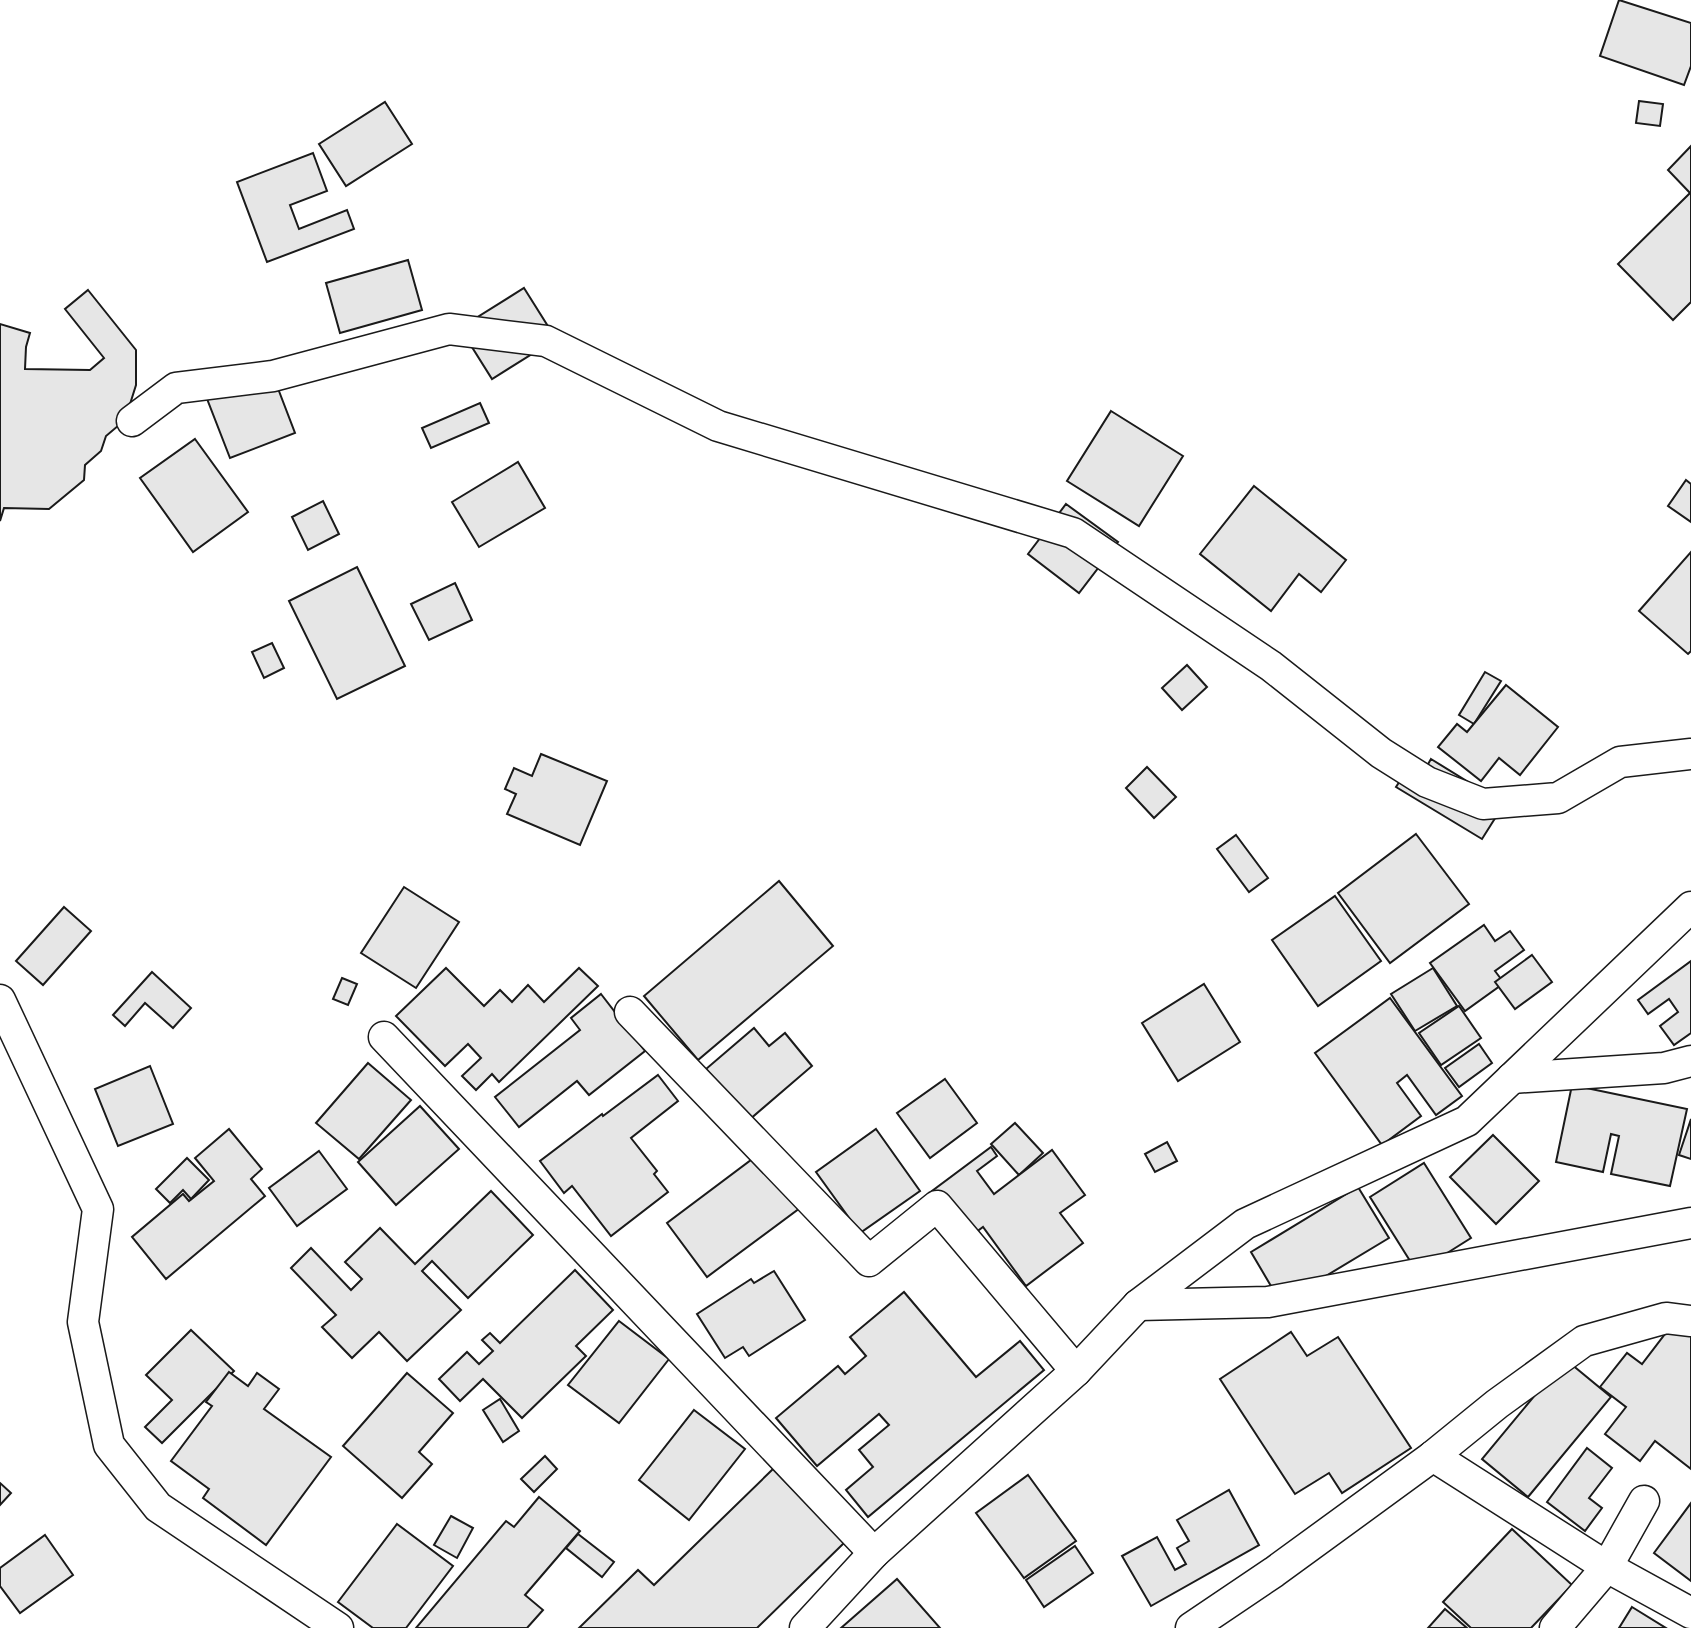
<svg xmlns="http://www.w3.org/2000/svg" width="1691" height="1628" viewBox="0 0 1691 1628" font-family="'Work Sans',sans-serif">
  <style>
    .building { fill: #e6e6e6; stroke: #1a1a1a; stroke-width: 2 }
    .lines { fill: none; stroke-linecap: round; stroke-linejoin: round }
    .minor-casing { stroke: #1a1a1a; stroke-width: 33 }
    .minor { stroke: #fff; stroke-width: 30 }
  </style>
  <rect width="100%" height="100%" fill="#fff"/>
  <!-- building -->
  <g class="building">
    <polygon points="1619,0 1691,23 1691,66 1684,85 1600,56"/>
    <polygon points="1639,101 1663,104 1660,126 1636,123"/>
    <polygon points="385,102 412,144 346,186 319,144"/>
    <polygon points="1691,146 1691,302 1673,320 1618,264 1690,193 1668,170"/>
    <polygon points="313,153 327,191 290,205 299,229 347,210 354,229 267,262 237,182"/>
    <polygon points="408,260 422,310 340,333 326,283"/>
    <polygon points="524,288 556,339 492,379 460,328"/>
    <polygon points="88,290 136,350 136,385 125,420 106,436 101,451 85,465 84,480 49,509 4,508 0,521 0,324 30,333 26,347 25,369 90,370 104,358 65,309"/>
    <polygon points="269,365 295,433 230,458 204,391"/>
    <polygon points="480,403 489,423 431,448 422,428"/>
    <polygon points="1111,411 1183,456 1139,526 1067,481"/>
    <polygon points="195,439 248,512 193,552 140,478"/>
    <polygon points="518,462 545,508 479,547 452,502"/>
    <polygon points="1686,480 1691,484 1691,522 1668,506"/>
    <polygon points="1254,486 1346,560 1321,592 1299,574 1271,611 1200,554"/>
    <polygon points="323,501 339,534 308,550 292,517"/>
    <polygon points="1066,504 1118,542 1079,593 1028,554"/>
    <polygon points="1691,552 1691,651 1688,654 1639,611"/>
    <polygon points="357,567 405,666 337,699 289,601"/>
    <polygon points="455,583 472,620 429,640 411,604"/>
    <polygon points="272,643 284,668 264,678 252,652"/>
    <polygon points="1187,665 1207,687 1182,710 1162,688"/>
    <polygon points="1485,672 1501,681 1474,724 1459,715"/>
    <polygon points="1506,685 1558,727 1520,775 1499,758 1481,781 1438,747 1457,724 1467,732"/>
    <polygon points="541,754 607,781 580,845 507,814 516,794 505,789 514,768 532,776"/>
    <polygon points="1431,759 1504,804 1482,839 1396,787 1407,770 1420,778"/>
    <polygon points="1147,767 1176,797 1154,818 1126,788"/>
    <polygon points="1416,834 1469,904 1390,963 1338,893"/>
    <polygon points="1236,835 1268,878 1249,892 1217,849"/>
    <polygon points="779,881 833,946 698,1060 644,996"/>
    <polygon points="404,887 459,922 416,988 361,953"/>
    <polygon points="1335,896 1381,961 1318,1006 1272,940"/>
    <polygon points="64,907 91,931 43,985 16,961"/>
    <polygon points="1484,925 1495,941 1510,931 1524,950 1495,971 1504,983 1465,1011 1430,963"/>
    <polygon points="1532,955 1552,982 1515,1009 1495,982"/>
    <polygon points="1691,961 1691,1033 1674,1045 1660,1026 1678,1012 1669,999 1648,1014 1638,1000"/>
    <polygon points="446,968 484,1006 500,990 512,1002 528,985 544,1002 579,968 598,986 499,1082 492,1074 476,1090 462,1076 481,1058 468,1044 445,1066 396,1016"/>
    <polygon points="1433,968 1457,1006 1415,1031 1391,994"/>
    <polygon points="152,972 191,1008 173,1028 145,1003 125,1026 113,1015"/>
    <polygon points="342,978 357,984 348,1005 333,999"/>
    <polygon points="1204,984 1240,1042 1178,1081 1142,1023"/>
    <polygon points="601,994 645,1051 589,1095 577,1081 519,1127 495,1097 580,1030 571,1018"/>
    <polygon points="1390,998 1462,1096 1436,1115 1407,1075 1397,1083 1421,1116 1382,1145 1315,1053"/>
    <polygon points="1459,1006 1481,1038 1441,1065 1419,1033"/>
    <polygon points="754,1028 769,1046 785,1033 812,1066 749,1120 706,1069"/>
    <polygon points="1479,1044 1492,1063 1459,1087 1445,1068"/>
    <polygon points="368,1063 411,1100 359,1159 316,1123"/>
    <polygon points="150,1066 173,1124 118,1146 95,1089"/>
    <polygon points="658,1075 678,1101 631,1138 657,1171 654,1174 668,1192 611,1236 572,1186 564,1193 540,1161 602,1114 603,1116"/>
    <polygon points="945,1079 977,1123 930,1158 897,1113"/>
    <polygon points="1572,1085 1687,1109 1670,1186 1611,1174 1619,1136 1611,1134 1603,1172 1556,1162"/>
    <polygon points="420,1106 459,1149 396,1205 358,1162"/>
    <polygon points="1691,1119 1691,1159 1679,1155"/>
    <polygon points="1015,1123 1043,1153 1019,1175 991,1144"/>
    <polygon points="229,1129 262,1169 251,1179 265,1196 166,1279 132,1237 183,1194 189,1201 214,1181 195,1158"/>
    <polygon points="876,1129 920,1191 860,1233 816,1172"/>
    <polygon points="1493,1135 1539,1181 1496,1224 1450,1177"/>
    <polygon points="1167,1142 1177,1161 1155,1172 1145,1154"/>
    <polygon points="991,1147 997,1156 977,1171 994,1194 1052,1150 1085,1195 1060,1213 1083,1243 1026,1286 983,1227 967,1239 932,1191"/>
    <polygon points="319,1151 347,1189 297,1226 269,1188"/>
    <polygon points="763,1151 804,1205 707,1277 667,1223"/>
    <polygon points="187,1158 209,1180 191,1199 183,1190 170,1203 156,1189"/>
    <polygon points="1424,1163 1471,1238 1417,1272 1370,1197"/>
    <polygon points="1358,1187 1389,1238 1281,1303 1251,1252"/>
    <polygon points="491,1191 533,1235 468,1298 432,1261 422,1271 461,1310 407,1361 379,1332 352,1358 322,1327 336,1315 291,1268 311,1248 351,1290 362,1279 345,1262 380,1228 415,1264"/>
    <polygon points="575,1270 613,1310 576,1346 586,1356 522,1418 483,1379 460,1401 439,1379 467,1352 479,1364 493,1351 482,1340 490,1333 500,1343"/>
    <polygon points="774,1271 805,1320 749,1356 743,1347 725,1358 697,1314 751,1279 754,1283"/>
    <polygon points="904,1292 976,1377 1020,1341 1044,1370 868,1517 846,1490 873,1467 859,1450 889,1425 879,1414 817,1466 776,1418 838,1366 845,1374 866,1356 850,1337"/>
    <polygon points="619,1321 669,1359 619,1423 568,1385"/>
    <polygon points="1675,1321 1691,1333 1691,1469 1655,1441 1640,1461 1605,1434 1626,1407 1600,1387 1627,1353 1642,1364"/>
    <polygon points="191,1330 234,1371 162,1443 145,1427 172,1400 146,1375"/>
    <polygon points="1291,1332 1307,1356 1338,1337 1411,1448 1342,1493 1329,1473 1295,1494 1220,1379"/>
    <polygon points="1565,1359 1611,1397 1528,1497 1482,1459"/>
    <polygon points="229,1372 248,1386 257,1373 279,1389 264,1409 331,1457 266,1545 203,1498 209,1489 171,1461 212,1406 206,1402"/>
    <polygon points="407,1373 453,1413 419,1452 432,1464 402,1498 343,1446"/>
    <polygon points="500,1399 519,1431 503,1442 483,1410"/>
    <polygon points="694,1410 745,1449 689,1520 639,1480"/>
    <polygon points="1587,1448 1612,1468 1589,1498 1602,1508 1585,1531 1547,1502"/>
    <polygon points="545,1456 557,1469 534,1492 521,1479"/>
    <polygon points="773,1469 845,1542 757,1628 579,1628 638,1570 654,1585"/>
    <polygon points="1028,1475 1076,1541 1024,1578 976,1513"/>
    <polygon points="0,1483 11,1493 0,1505"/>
    <polygon points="1229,1490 1259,1545 1151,1606 1122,1556 1157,1537 1175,1570 1186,1564 1177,1548 1189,1541 1177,1520"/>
    <polygon points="539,1497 580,1531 525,1595 543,1610 527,1628 416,1628 506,1521 514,1527"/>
    <polygon points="1691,1503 1691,1581 1654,1553"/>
    <polygon points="451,1516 473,1528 457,1558 434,1545"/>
    <polygon points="397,1524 453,1566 406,1628 373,1628 338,1602"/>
    <polygon points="1512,1529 1572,1585 1531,1628 1471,1628 1443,1602"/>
    <polygon points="578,1534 614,1562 602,1577 566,1548"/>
    <polygon points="45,1535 73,1575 20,1613 0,1586 0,1568"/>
    <polygon points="1075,1546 1093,1573 1044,1607 1026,1580"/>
    <polygon points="897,1579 940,1628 841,1628"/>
    <polygon points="1632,1607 1666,1628 1619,1628"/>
    <polygon points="1445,1609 1467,1628 1428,1628"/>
  </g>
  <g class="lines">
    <!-- minor casing -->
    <g class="minor-casing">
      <g id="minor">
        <polyline points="132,421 176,388 273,376 449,329 546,341 718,426 1073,533 1271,666 1381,753 1427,782 1483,804 1558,798 1620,762 1691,754"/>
        <polyline points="0,1000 98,1209 83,1322 109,1445 158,1507 338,1628"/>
        <polyline points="630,1012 869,1261 937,1206 1076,1371"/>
        <polyline points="384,1037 874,1553"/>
        <polyline points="1512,1078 1664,1068 1691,1061"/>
        <polyline points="1138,1305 1268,1302 1691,1223"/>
        <polyline points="1433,1456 1607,1567 1691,1613"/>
        <polyline points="805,1628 874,1553 1076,1371 1138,1305 1245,1224 1467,1121 1691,907"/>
        <polyline points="1191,1628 1274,1572 1433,1456 1497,1404 1584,1341 1666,1318 1691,1321"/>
        <polyline points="1555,1628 1607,1567 1644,1501"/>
      </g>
    </g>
    <!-- minor -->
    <use href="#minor" class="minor"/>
  </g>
</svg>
